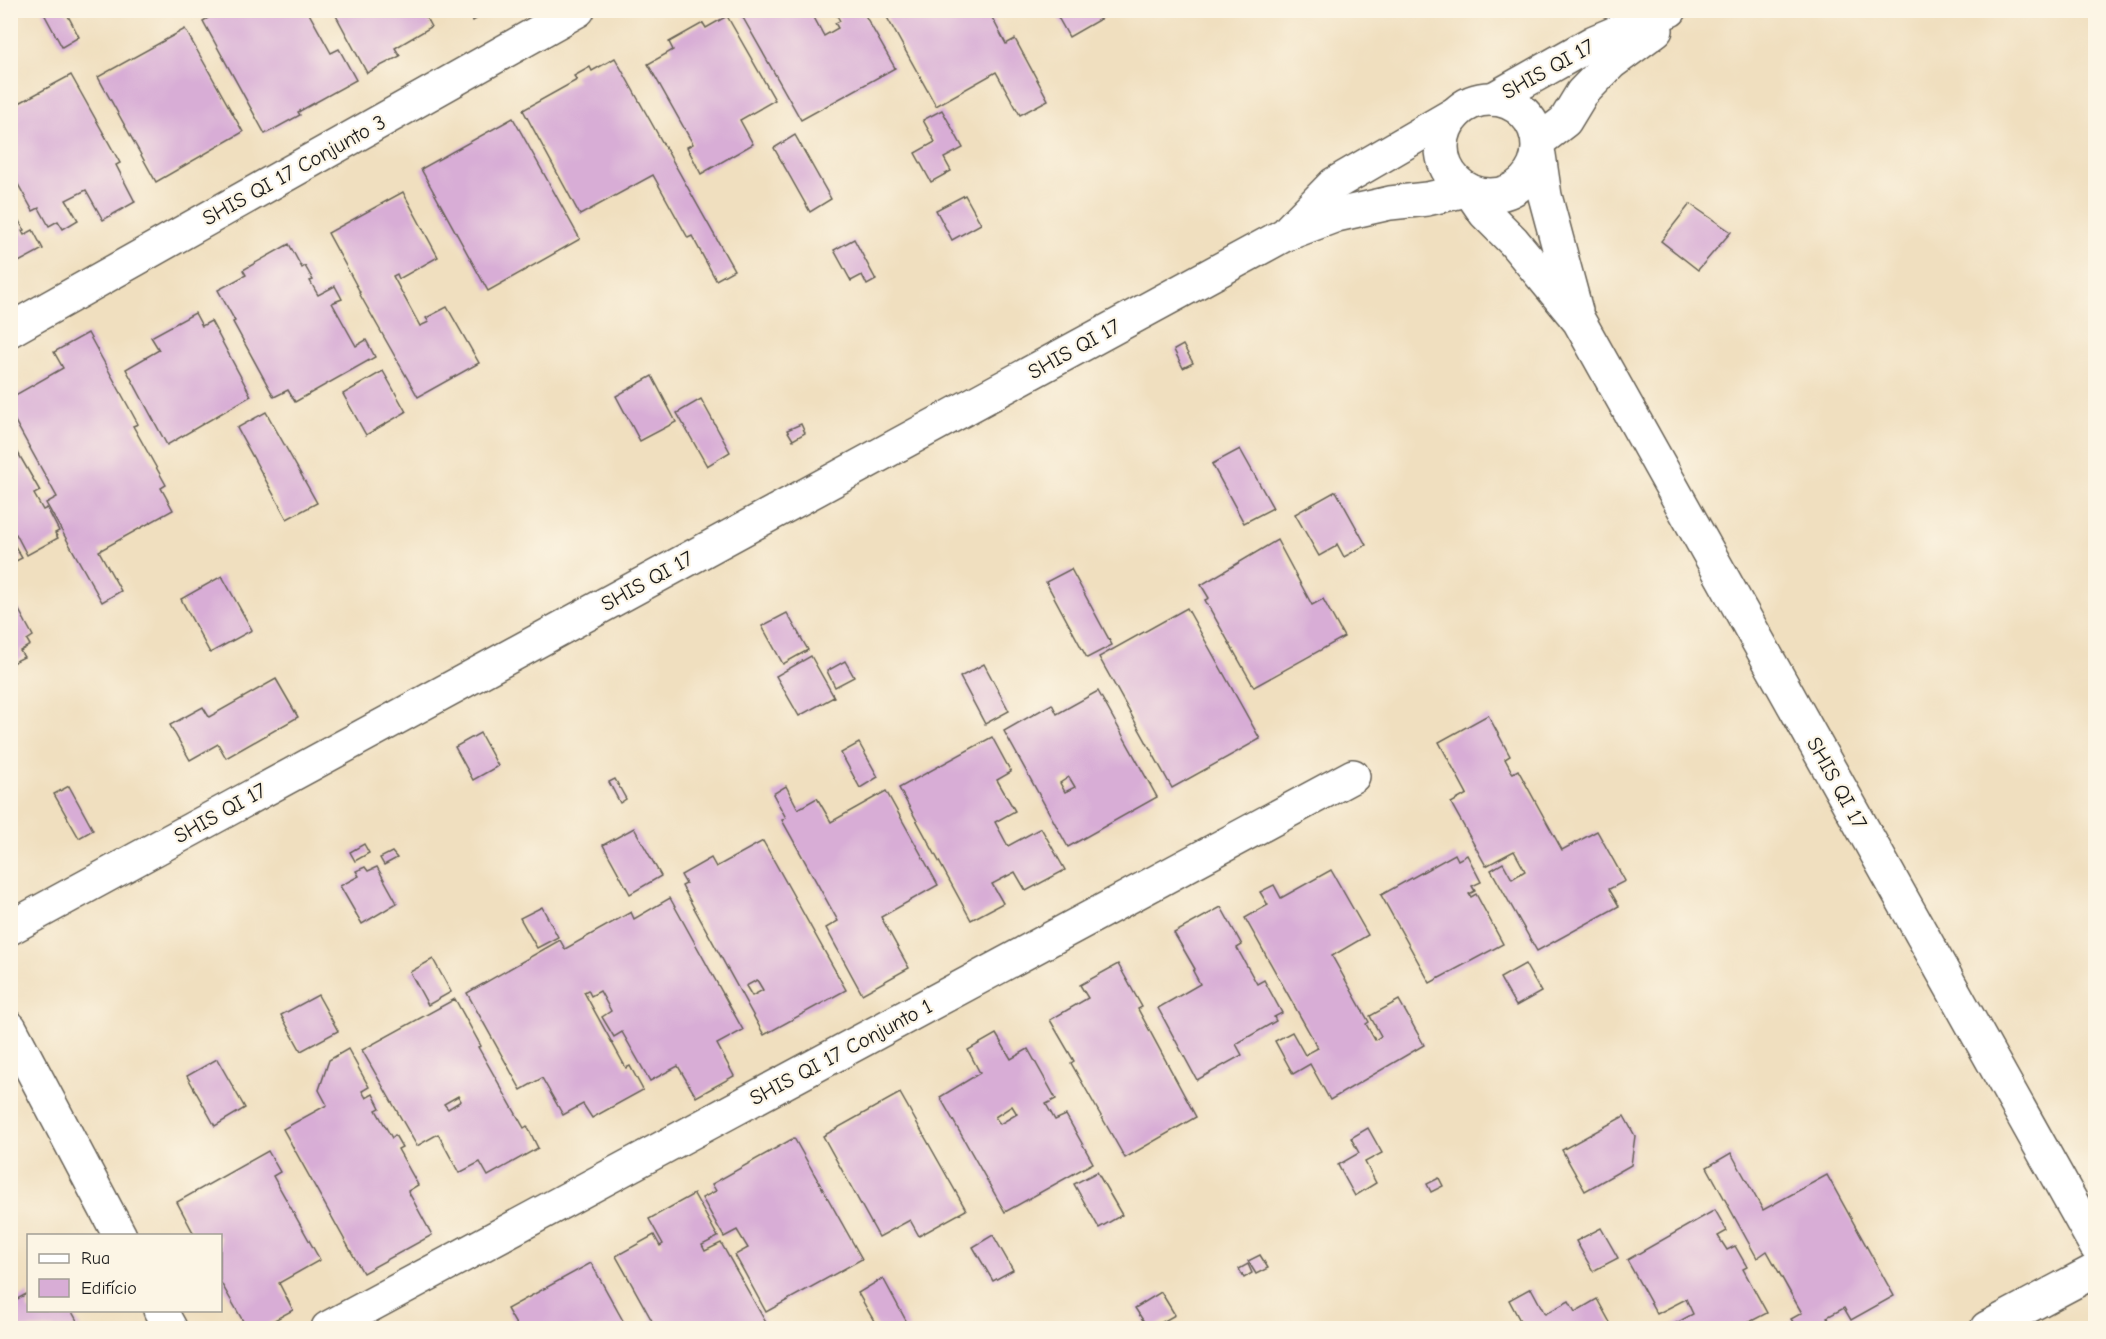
<svg xmlns="http://www.w3.org/2000/svg" width="2106" height="1339" viewBox="0 0 2106 1339" font-family="'Comic Neue',sans-serif">
  <style>
    .building { fill: #d8add6; fill-rule: evenodd }
    .lines { fill: none; stroke-linecap: round; stroke-linejoin: round }
    .minor-casing { stroke: #666055; stroke-width: 36 }
    .minor { stroke: #fff; stroke-width: 33 }
    .labels { text-anchor: middle; stroke-width: 4.5; stroke-linejoin: round; paint-order: stroke }
    .street-label { font-size: 21px; fill: #1c1c1c; stroke: #fcf5e5 }
  </style>
  <rect width="100%" height="100%" fill="#fcf5e5"/>
  <filter id="ink" filterUnits="userSpaceOnUse"><feTurbulence type="fractalNoise" baseFrequency=".0167" numOctaves="2"/><feDisplacementMap in="SourceGraphic" scale="12" xChannelSelector="R" yChannelSelector="G"/><feConvolveMatrix kernelMatrix="1 2 1 2 8 2 1 2 1" color-interpolation-filters="sRGB"/></filter>
  <filter id="wash" filterUnits="userSpaceOnUse"><feTurbulence type="fractalNoise" baseFrequency=".008" numOctaves="4" result="noise"/><feDisplacementMap in="SourceGraphic" scale="24" xChannelSelector="R" yChannelSelector="G"/><feGaussianBlur stdDeviation="1.35" result="paint"/><feColorMatrix in="noise" values="0 0 0 0 0 0 0 0 0 0 0 0 0 0 0 0 0 1.4 0 .05"/><feComposite in="paint" operator="in"/></filter>
  <g filter="url(#wash)">
    <rect width="100%" height="100%" fill="#f0dfbf"/>
    <g id="blocks">
      <!-- building -->
      <g class="building">
        <polygon points="42,10 65,10 79,37 62,47"/>
        <polygon points="221,10 307,10 331,53 339,49 356,80 298,112 300,115 265,134 203,21"/>
        <polygon points="333,10 422,10 431,27 395,48 400,56 367,73"/>
        <polygon points="468,10 491,10 473,21"/>
        <polygon points="742,10 810,10 824,36 838,28 835,23 840,21 834,10 862,10 895,68 801,120 742,16 744,14"/>
        <polygon points="883,10 988,10 1006,44 1015,39 1048,100 1020,115 996,72 936,106"/>
        <polygon points="1054,10 1116,10 1069,37"/>
        <polygon points="727,16 775,100 740,120 753,144 701,174 687,147 693,144 648,64 673,50 669,42 703,23 706,28"/>
        <polygon points="185,29 243,132 156,182 98,77"/>
        <polygon points="615,58 734,270 716,280 692,236 688,238 653,175 580,215 523,110 577,80 574,76 590,67 592,71"/>
        <polygon points="71,75 120,163 116,165 135,202 103,220 86,190 66,200 78,220 63,229 58,221 49,226 39,208 33,211 10,170 10,108"/>
        <polygon points="942,110 963,148 944,158 951,171 931,182 915,153 935,142 923,120"/>
        <polygon points="513,118 580,239 488,291 421,169"/>
        <polygon points="795,135 831,199 810,212 774,148"/>
        <polygon points="403,192 438,257 399,279 397,274 393,276 420,326 429,322 426,318 447,307 479,363 418,397 359,293 360,292 328,233"/>
        <polygon points="965,195 981,224 952,240 936,210"/>
        <polygon points="1690,204 1731,232 1698,270 1661,241"/>
        <polygon points="10,213 16,223 19,221 24,230 22,231 24,235 33,230 43,249 15,264 10,256"/>
        <polygon points="854,239 876,280 867,285 862,275 851,281 834,250"/>
        <polygon points="289,244 302,268 305,266 313,280 310,281 318,295 335,286 342,299 332,303 356,346 366,340 375,357 295,402 288,390 274,397 233,322 235,321 218,290 246,275 243,270"/>
        <polygon points="195,313 202,326 211,321 251,396 167,445 126,369 159,350 151,337"/>
        <polygon points="88,333 138,424 133,426 166,485 161,488 173,510 99,551 121,591 102,602 46,503 57,497 10,412 10,406 12,405 10,398 63,368 54,352"/>
        <polygon points="1183,345 1193,363 1183,368 1174,350"/>
        <polygon points="383,371 406,412 366,435 343,394"/>
        <polygon points="652,376 676,422 640,441 616,396"/>
        <polygon points="701,399 730,452 707,466 677,413"/>
        <polygon points="266,412 317,503 287,519 237,428"/>
        <polygon points="801,424 805,433 793,440 787,430"/>
        <polygon points="14,446 40,491 34,494 43,510 47,508 59,531 55,533 58,538 27,555 16,534 10,538 10,448"/>
        <polygon points="1240,449 1273,508 1244,523 1212,464"/>
        <polygon points="1336,491 1366,545 1344,557 1337,544 1335,547 1319,556 1295,514"/>
        <polygon points="10,538 22,558 10,564"/>
        <polygon points="1277,540 1312,605 1323,599 1344,637 1254,687 1205,600 1209,598 1201,585"/>
        <polygon points="1071,569 1112,645 1087,658 1046,582"/>
        <polygon points="222,576 252,630 210,653 181,599"/>
        <polygon points="13,599 33,636 27,640 30,645 20,651 24,657 10,664 10,601"/>
        <polygon points="1187,608 1260,739 1172,788 1099,657"/>
        <polygon points="787,613 808,650 783,664 762,626"/>
        <polygon points="811,656 834,697 799,716 776,676"/>
        <polygon points="845,661 854,677 835,687 827,671"/>
        <polygon points="984,664 1009,711 985,724 960,677"/>
        <polygon points="276,679 298,717 226,758 218,744 190,760 170,725 203,707 209,717"/>
        <path d="M1098 691 1157 797 1068 847 1004 731 1052 704 1057 714ZM1069 777 1075 787 1065 792 1060 783Z"/>
        <polygon points="1488,715 1510,756 1505,759 1512,772 1513,773 1518,770 1562,850 1597,831 1625,881 1609,889 1619,906 1537,951 1491,870 1503,863 1512,879 1525,871 1514,851 1486,866 1451,803 1467,794 1439,742"/>
        <polygon points="480,733 498,766 473,780 455,747"/>
        <polygon points="992,737 1011,772 997,780 1015,811 995,822 1008,846 1041,828 1065,870 1026,891 1015,872 992,884 1003,903 971,920 899,788"/>
        <polygon points="859,743 878,777 860,788 841,753"/>
        <polygon points="615,779 626,799 620,803 609,782"/>
        <polygon points="69,786 93,830 79,838 54,794"/>
        <polygon points="786,786 798,809 817,798 831,822 886,791 938,885 881,917 909,968 862,994 826,928 838,921 782,820 786,818 773,794"/>
        <polygon points="634,828 661,876 630,894 603,845"/>
        <path d="M763 841 846 990 764 1035 682 886 686 884 681 875 711 858 716 867ZM757 980 763 990 752 996 746 986Z"/>
        <polygon points="364,844 369,853 355,861 350,852"/>
        <polygon points="392,852 397,858 384,865 380,858"/>
        <polygon points="1455,854 1458,860 1467,855 1481,882 1472,886 1475,891 1469,894 1471,897 1476,894 1503,944 1430,983 1381,895"/>
        <polygon points="365,867 368,871 377,867 397,903 362,924 340,886 359,876 356,871"/>
        <polygon points="1331,870 1368,935 1332,956 1369,1022 1366,1024 1375,1040 1381,1036 1370,1016 1399,1000 1424,1045 1330,1100 1310,1064 1293,1074 1275,1041 1292,1032 1305,1055 1318,1048 1245,918 1268,905 1260,892 1274,885 1281,898"/>
        <polygon points="670,898 743,1030 717,1044 734,1076 696,1097 678,1066 650,1081 622,1032 614,1037 602,1017 611,1011 600,991 591,996 588,990 584,992 626,1068 630,1066 643,1090 592,1118 583,1104 563,1115 542,1078 521,1090 467,993 560,940 565,949 631,912 634,919"/>
        <polygon points="542,907 558,937 537,948 520,918"/>
        <polygon points="1221,907 1242,945 1237,948 1257,984 1264,980 1282,1013 1274,1017 1276,1021 1236,1044 1242,1055 1197,1080 1158,1008 1200,984 1193,971 1195,969 1174,933"/>
        <polygon points="433,959 451,992 428,1005 410,972"/>
        <polygon points="1118,964 1142,1007 1138,1009 1196,1117 1125,1158 1071,1063 1074,1061 1050,1020 1088,998 1080,985"/>
        <polygon points="1525,964 1541,992 1516,1006 1500,978"/>
        <polygon points="318,995 338,1031 301,1051 281,1015"/>
        <path d="M455 999 481 1046 478 1047 524 1128 527 1126 538 1148 488 1176 480 1162 459 1173 438 1134 417 1146 362 1050ZM458 1096 461 1101 448 1109 444 1104Z"/>
        <path d="M996 1034 1011 1059 1028 1049 1056 1099 1046 1104 1055 1120 1066 1115 1093 1163 1005 1212 940 1097 980 1073 968 1050ZM1012 1106 1017 1114 1000 1124 995 1117Z"/>
        <polygon points="348,1049 369,1087 362,1091 366,1098 373,1094 380,1108 376,1110 392,1138 395,1135 402,1147 398,1149 418,1185 408,1191 432,1235 363,1273 283,1129 327,1105 319,1090 329,1060"/>
        <polygon points="217,1059 245,1108 215,1126 187,1076"/>
        <polygon points="900,1093 966,1210 919,1236 910,1220 879,1237 823,1136"/>
        <polygon points="1624,1116 1635,1136 1631,1165 1585,1191 1562,1150"/>
        <polygon points="1368,1128 1382,1153 1365,1162 1376,1183 1355,1196 1338,1165 1359,1153 1351,1138"/>
        <polygon points="794,1138 862,1259 766,1312 735,1255 748,1248 737,1230 724,1237 702,1198 716,1191 712,1184"/>
        <polygon points="268,1151 280,1172 273,1176 320,1260 279,1283 293,1310 260,1328 247,1328 220,1281 220,1236 195,1236 177,1202"/>
        <polygon points="1731,1153 1763,1210 1827,1175 1894,1296 1851,1320 1844,1308 1827,1317 1834,1328 1797,1328 1791,1319 1802,1313 1791,1294 1767,1251 1757,1258 1707,1167"/>
        <polygon points="1097,1172 1122,1215 1099,1228 1074,1184"/>
        <polygon points="1439,1178 1443,1186 1431,1192 1427,1184"/>
        <polygon points="694,1194 718,1237 702,1245 705,1251 721,1243 769,1328 656,1328 616,1256 654,1235 660,1246 663,1244 649,1219"/>
        <polygon points="1715,1210 1727,1231 1718,1236 1727,1250 1735,1246 1747,1267 1743,1269 1767,1313 1738,1328 1667,1328 1693,1314 1686,1299 1657,1314 1627,1260"/>
        <polygon points="1601,1228 1618,1258 1593,1271 1576,1241"/>
        <polygon points="993,1235 1013,1270 993,1281 973,1247"/>
        <polygon points="1260,1255 1268,1268 1256,1274 1248,1261"/>
        <polygon points="591,1263 627,1328 518,1328 507,1309"/>
        <polygon points="1248,1264 1252,1273 1244,1278 1239,1269"/>
        <polygon points="883,1278 910,1328 878,1328 858,1293"/>
        <polygon points="1531,1288 1545,1314 1569,1301 1575,1312 1597,1299 1613,1328 1524,1328 1509,1300"/>
        <polygon points="1161,1292 1175,1315 1152,1328 1148,1328 1135,1308"/>
        <polygon points="28,1293 28,1310 71,1310 81,1328 10,1328 10,1303"/>
      </g>
    </g>
  </g>
  <g filter="url(#ink)">
    <use href="#blocks" fill-opacity="0" stroke="#666055" stroke-width="1.5"/>
    <g class="lines">
      <!-- minor casing -->
      <g class="minor-casing">
        <g id="minor">
          <circle cx="1490" cy="147" r="48"/>
          <polyline points="1493,99 1594,42 1670,10"/>
          <polyline points="1539,141 1565,121 1582,93 1611,63 1656,30"/>
          <polyline points="1539,155 1545,196 1576,311"/>
          <polyline points="1470,191 1485,213 1513,241 1579,321 2096,1246"/>
          <polyline points="1290,229 1334,184 1456,113"/>
          <polyline points="10,330 578,10"/>
          <polyline points="10,928 1284,235 1337,215 1390,203 1427,199 1467,190"/>
          <polyline points="10,1028 120,1236"/>
          <polyline points="160,1310 170,1328"/>
          <polyline points="328,1328 1353,776"/>
          <polyline points="1987,1328 2096,1270"/>
        </g>
      </g>
      <!-- minor -->
      <use href="#minor" class="minor"/>
    </g>
  </g>
  <g class="labels">
    <!-- street labels -->
    <g class="street-label">
      <text transform="translate(1548 69) rotate(-29)" y="7">SHIS QI 17</text>
      <text transform="translate(294 170) rotate(-29)" y="7">SHIS QI 17 Conjunto 3</text>
      <text transform="translate(1074 349) rotate(-29)" y="7">SHIS QI 17</text>
      <text transform="translate(647 581) rotate(-29)" y="7">SHIS QI 17</text>
      <text transform="translate(1837 783) rotate(61)" y="7">SHIS QI 17</text>
      <text transform="translate(220 813) rotate(-29)" y="7">SHIS QI 17</text>
      <text transform="translate(841 1052) rotate(-28)" y="7">SHIS QI 17 Conjunto 1</text>
    </g>
  </g>
  <!-- margin -->
  <rect width="2106" height="1339" fill="none" stroke="#fcf5e5" stroke-width="36"/>
  <!-- legend -->
  <rect x="27" y="1234" width="195" height="78" fill="#fcf5e5" stroke="#a29e95" stroke-width="1.5"/>
  <rect x="39" y="1254" width="30" height="9" fill="#ffffff" stroke="#a29e95" stroke-width="1.5"/>
  <text x="81" y="1264" font-size="18" fill="#1c1c1c">Rua</text>
  <rect x="39" y="1279" width="30" height="18" fill="#d8add6" stroke="#a29e95" stroke-width="1.5"/>
  <text x="81" y="1294" font-size="18" fill="#1c1c1c">Edifício</text>
</svg>
